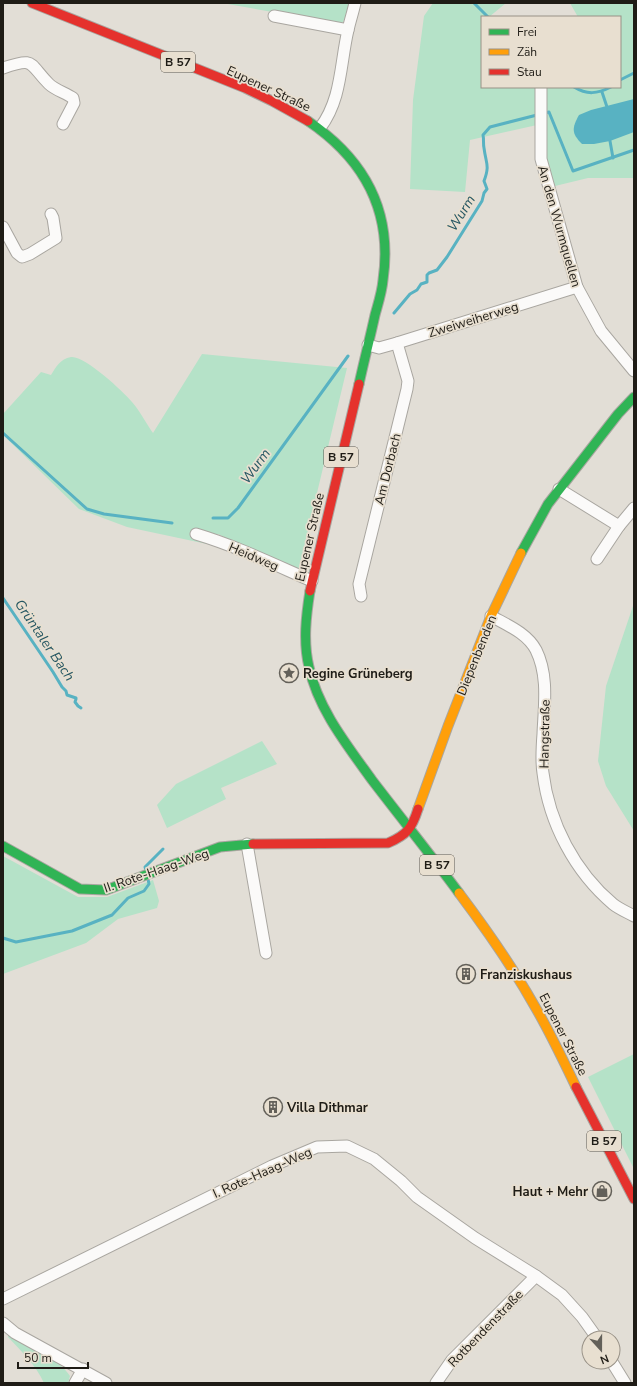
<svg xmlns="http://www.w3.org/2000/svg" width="637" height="1386" viewBox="0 0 637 1386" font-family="'Nunito Sans',sans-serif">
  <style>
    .green { fill: #b5e2c8 }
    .water { fill: #58b2c2 }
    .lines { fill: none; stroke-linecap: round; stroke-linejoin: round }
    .stream { stroke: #58b2c2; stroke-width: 3 }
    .street-casing { stroke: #a9a6a0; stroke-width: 13 }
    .fast-casing { stroke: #a9a6a0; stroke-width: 11 }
    .slow-casing { stroke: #a9a6a0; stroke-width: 11 }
    .jam-casing { stroke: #a9a6a0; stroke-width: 11 }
    .street { stroke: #fbfaf9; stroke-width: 11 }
    .fast { stroke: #30b455; stroke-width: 9 }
    .slow { stroke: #ff9f0a; stroke-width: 9 }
    .jam { stroke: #e5322d; stroke-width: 9 }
    .labels { text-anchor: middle; stroke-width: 3.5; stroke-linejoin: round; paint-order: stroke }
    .shield { fill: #e8dfd0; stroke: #5b564e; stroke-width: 1 }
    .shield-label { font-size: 12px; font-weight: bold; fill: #1f1c16 }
    .street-label { font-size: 13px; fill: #1f1c16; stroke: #e8dfd0 }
    .poi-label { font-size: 13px; font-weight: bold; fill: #1f1c16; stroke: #e8dfd0; text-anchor: start }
    .water-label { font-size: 14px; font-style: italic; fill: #265763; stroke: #e8dfd0 }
  </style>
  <rect width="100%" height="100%" fill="#e2ded6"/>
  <!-- green -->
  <g class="green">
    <polygon points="222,3 351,3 343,22 339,24"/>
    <polygon points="433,3 506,3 489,17 482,17 482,87 537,87 537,125 470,140 465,192 410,189 413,100 424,16"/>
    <polygon points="570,3 634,3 634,178 588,178 555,186 546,158 547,87 620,87 620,17 578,17"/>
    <path d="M202 354 347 368 298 572 218 534 207 544 127 527 79 509 3 435V414L41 372 51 375C56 367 60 359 71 357 84 355 123 391 132 402 140 411 146 423 153 433Z"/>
    <polygon points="634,603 634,831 606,786 598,761 606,686"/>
    <polygon points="262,741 277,764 221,788 226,799 167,828 157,805 176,784"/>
    <polygon points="3,856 78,897 107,897 153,880 159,901 157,908 118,919 86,943 3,974"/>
    <polygon points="634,1054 634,1169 588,1077"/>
    <path d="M8 1335C26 1345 59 1358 70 1376L68 1383H44C36 1365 21 1351 8 1337Z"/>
  </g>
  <!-- water -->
  <path class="water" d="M634 99V132L610 141 594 144H582C571 133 572 128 579 115L591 110Z"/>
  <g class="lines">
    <!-- stream -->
    <g class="stream">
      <polyline points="474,3 488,17"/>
      <polyline points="620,80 634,73"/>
      <path d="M574 87C587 95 597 94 611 87"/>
      <polyline points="602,92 607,107"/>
      <polyline points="544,113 549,112 573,171 634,150"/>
      <polyline points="610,141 613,158"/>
      <path d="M394 313 410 294 417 290 421 284 427 282V275L429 273 437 270 447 257 482 201 484 193 487 189 484 181C490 165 486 164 484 148 483 144 484 139 483 135L490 127 537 115"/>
      <polyline points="3,433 87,509 104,514 172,523"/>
      <polyline points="213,518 228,518 238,508 348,356"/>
      <polyline points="3,598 53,672 62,687 66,691 67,695 76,698 76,699 75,702 78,706 81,708"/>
      <polyline points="146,870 145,867 163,849"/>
      <polyline points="3,938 16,942 72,931 112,915 128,898 144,891 149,884 148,879"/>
    </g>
    <!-- street casing -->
    <g class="street-casing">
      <g id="street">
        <polyline points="274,16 348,30"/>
        <path d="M3 68C36 57 28 63 49 84 55 90 66 93 73 98L74 103 63 124"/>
        <polyline points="541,87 541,159 577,287 601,331 634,371"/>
        <path d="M320 128C342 99 340 64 348 30 350 21 353 12 355 3"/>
        <polyline points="3,227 17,253 22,257 30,254 56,238 53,218 51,214"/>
        <polyline points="368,345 379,348 397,343 577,287"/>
        <polyline points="559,489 619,526"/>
        <path d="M196 534C236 546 273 564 312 581"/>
        <polyline points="597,559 619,526 634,508"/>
        <polyline points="361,596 359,584 407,389 408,381 397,343"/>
        <path d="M491 616C507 625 527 633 536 650 549 676 544 707 543 734 542 747 541 761 543 773 549 823 575 872 613 904 619 909 627 912 634 916"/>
        <polyline points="247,844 266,953"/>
        <polyline points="3,1299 272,1166 317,1147 347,1146 374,1159 401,1181 417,1197 475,1238 536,1276 562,1295 582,1317 597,1338"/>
        <polyline points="3,1323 15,1333 106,1383"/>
        <polyline points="612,1362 625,1383"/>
        <polyline points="75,1383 83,1369"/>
        <polyline points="436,1383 452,1360 536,1276"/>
      </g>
    </g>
    <!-- fast casing -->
    <g class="fast-casing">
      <g id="fast">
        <path d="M308 121C364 159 393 211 383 280 382 292 378 304 375 315 370 338 364 361 359 384"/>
        <polyline points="521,553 548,504 618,414 634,397"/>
        <path d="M310 591C306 616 303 642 309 667 318 709 347 745 372 780 401 818 431 855 459 893"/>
        <polyline points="3,846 80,889 106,890 220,847 253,844"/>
      </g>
    </g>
    <!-- slow casing -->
    <g class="slow-casing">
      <g id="slow">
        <polyline points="418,809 448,726 491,616 521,553"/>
        <path d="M459 893C486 929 512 966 534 1005 550 1032 563 1060 576 1087"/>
      </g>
    </g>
    <!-- jam casing -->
    <g class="jam-casing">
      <g id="jam">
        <polyline points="32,3 245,88 272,101 308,121"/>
        <polyline points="310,591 359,384"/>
        <path d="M253 844 388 843C407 835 412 828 418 809"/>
        <polyline points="576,1087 634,1199"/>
      </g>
    </g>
    <!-- street -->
    <use href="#street" class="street"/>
    <!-- fast -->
    <use href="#fast" class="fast"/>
    <!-- slow -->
    <use href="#slow" class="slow"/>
    <!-- jam -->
    <use href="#jam" class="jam"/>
  </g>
  <!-- icons -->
  <defs>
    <g id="sight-ring" transform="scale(1)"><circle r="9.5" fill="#e8dfd0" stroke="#636059" stroke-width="1.5"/><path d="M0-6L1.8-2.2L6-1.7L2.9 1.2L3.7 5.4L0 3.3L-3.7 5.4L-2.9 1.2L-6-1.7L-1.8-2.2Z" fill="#636059"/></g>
    <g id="building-ring" transform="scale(1)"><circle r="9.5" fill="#e8dfd0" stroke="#636059" stroke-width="1.5"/><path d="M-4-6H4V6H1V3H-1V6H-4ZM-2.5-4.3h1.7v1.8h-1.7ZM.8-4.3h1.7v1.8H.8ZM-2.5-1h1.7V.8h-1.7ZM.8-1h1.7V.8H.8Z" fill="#636059"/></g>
    <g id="shop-ring" transform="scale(1)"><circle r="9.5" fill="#e8dfd0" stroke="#636059" stroke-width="1.5"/><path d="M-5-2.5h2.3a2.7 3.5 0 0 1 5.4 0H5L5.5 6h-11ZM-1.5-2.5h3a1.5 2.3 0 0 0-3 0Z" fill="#636059"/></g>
  </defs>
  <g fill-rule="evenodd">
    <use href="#sight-ring" x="289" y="673"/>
    <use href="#building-ring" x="466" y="974"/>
    <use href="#building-ring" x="273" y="1107"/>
    <use href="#shop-ring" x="602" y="1191"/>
  </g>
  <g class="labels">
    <!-- shield labels -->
    <g class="shield">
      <rect x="161" y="52" width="34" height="20" rx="3"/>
      <rect x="324" y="447" width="34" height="20" rx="3"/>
      <rect x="420" y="855" width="34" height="20" rx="3"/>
      <rect x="587" y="1131" width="34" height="20" rx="3"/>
    </g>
    <g class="shield-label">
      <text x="178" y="66">B 57</text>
      <text x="341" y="461">B 57</text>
      <text x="437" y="869">B 57</text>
      <text x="604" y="1145">B 57</text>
    </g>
    <!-- street labels -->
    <g class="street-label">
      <text transform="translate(269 88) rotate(25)" y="5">Eupener Straße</text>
      <text transform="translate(560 226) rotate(74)" y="5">An den Wurmquellen</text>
      <text transform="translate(473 319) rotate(-17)" y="5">Zweiweiherweg</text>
      <text transform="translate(387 469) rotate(-76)" y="5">Am Dorbach</text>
      <text transform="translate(309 537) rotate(-77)" y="5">Eupener Straße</text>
      <text transform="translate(254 556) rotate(23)" y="5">Heidweg</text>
      <text transform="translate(476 655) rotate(-68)" y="5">Diepenbenden</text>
      <text transform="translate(544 734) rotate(-89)" y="5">Hangstraße</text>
      <text transform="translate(156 870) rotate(-19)" y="5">II. Rote-Haag-Weg</text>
      <text transform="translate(564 1034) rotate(63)" y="5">Eupener Straße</text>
      <text transform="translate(262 1172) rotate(-24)" y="5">I. Rote-Haag-Weg</text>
      <text transform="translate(485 1328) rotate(-46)" y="5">Rotbendenstraße</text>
    </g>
    <!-- poi labels -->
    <g class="poi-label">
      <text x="303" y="678">Regine Grüneberg</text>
      <text x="480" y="979">Franziskushaus</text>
      <text x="287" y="1112">Villa Dithmar</text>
      <text x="588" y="1196" text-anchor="end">Haut + Mehr</text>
    </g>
    <!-- water labels -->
    <g class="water-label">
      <text transform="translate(461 213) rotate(-58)" y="5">Wurm</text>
      <text transform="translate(255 466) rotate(-54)" y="5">Wurm</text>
      <text transform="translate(45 640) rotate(56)" y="5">Grüntaler Bach</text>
    </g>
  </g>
  <!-- border -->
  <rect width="637" height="1386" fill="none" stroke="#1f1c16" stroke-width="8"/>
  <!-- legend -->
  <rect x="481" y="16" width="140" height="72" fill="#e8dfd0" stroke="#989186"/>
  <rect x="489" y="29" width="20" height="6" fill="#30b455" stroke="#989186"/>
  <text x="517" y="36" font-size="12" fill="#1f1c16">Frei</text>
  <rect x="489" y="49" width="20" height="6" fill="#ff9f0a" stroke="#989186"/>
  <text x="517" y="56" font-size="12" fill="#1f1c16">Zäh</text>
  <rect x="489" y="69" width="20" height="6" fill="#e5322d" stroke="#989186"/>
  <text x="517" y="76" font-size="12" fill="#1f1c16">Stau</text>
  <!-- north arrow -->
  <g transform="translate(601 1350) rotate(159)"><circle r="19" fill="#e8dfd0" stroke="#989186"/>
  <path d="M0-3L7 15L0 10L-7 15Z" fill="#636059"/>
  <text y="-6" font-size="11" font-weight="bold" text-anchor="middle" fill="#1f1c16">N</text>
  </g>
  <!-- scale -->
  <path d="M18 1362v6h70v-6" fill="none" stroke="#1f1c16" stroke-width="2"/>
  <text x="24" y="1362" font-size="12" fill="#1f1c16" stroke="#e8dfd0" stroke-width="3" paint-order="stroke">50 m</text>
</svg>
